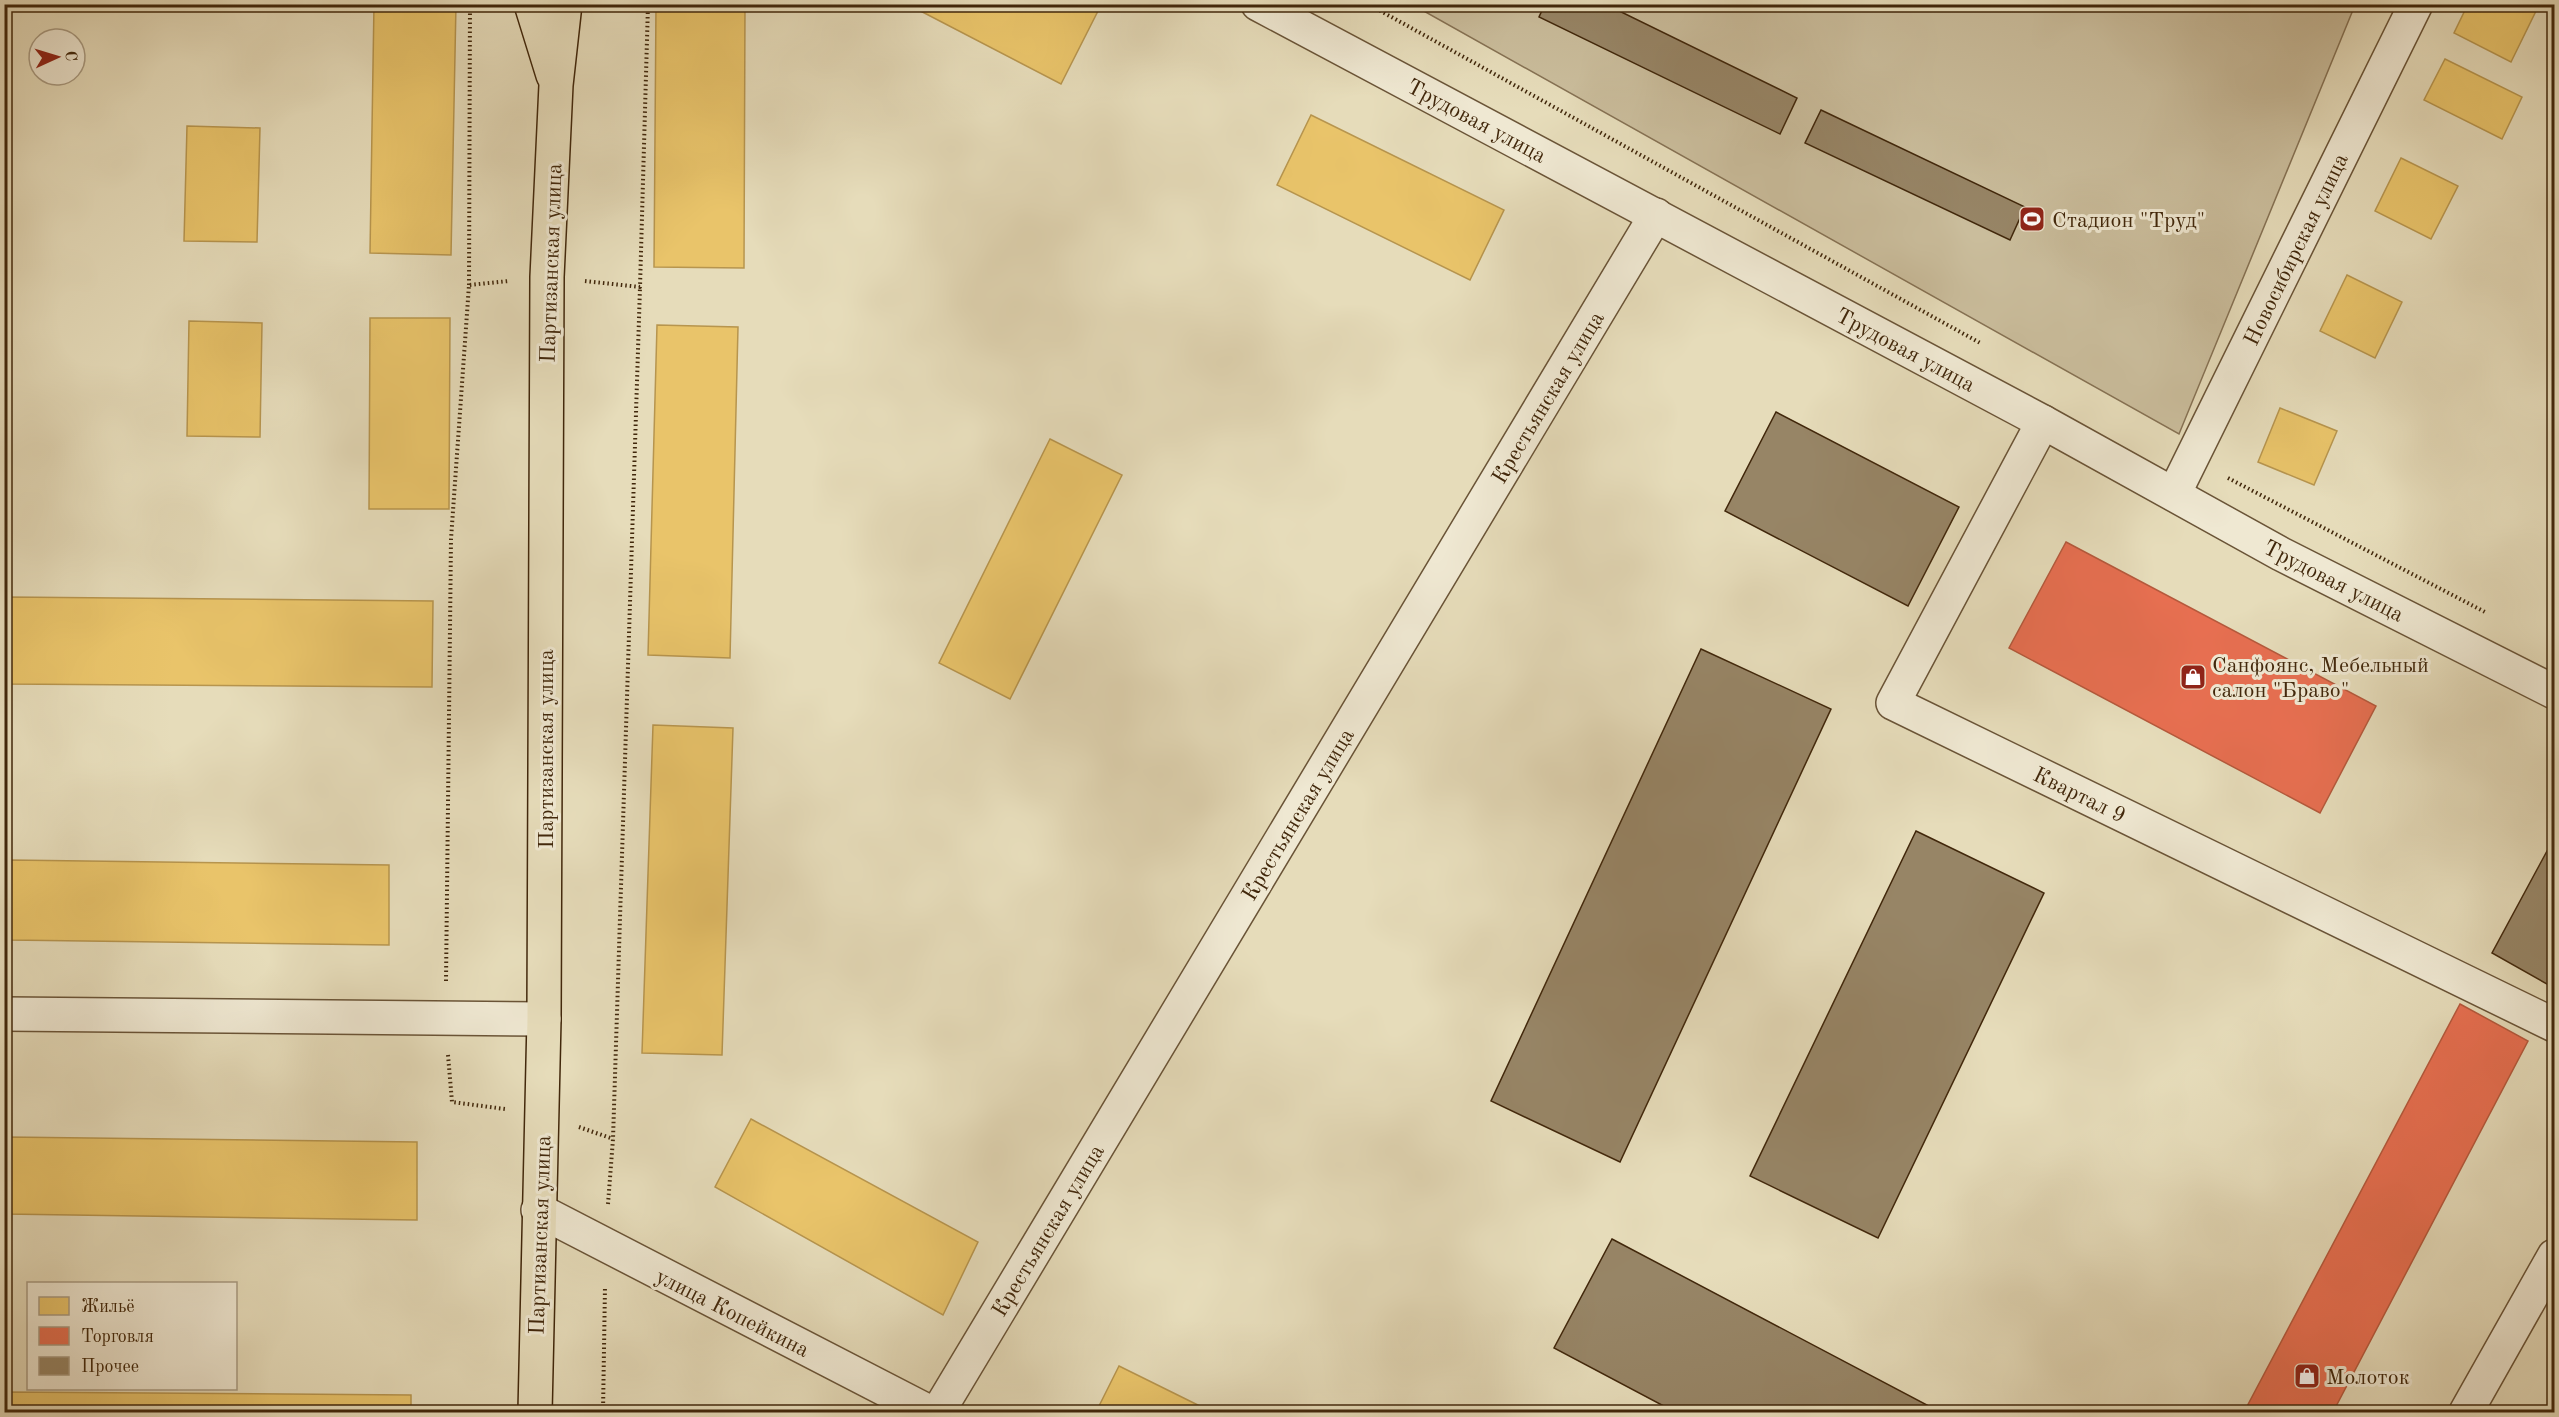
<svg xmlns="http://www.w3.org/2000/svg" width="2559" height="1417" viewBox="0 0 2559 1417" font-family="'Old Standard TT',serif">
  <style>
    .green { fill: #cabd9c; stroke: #867254; stroke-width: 1.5 }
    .homes { fill: #e9c46a; stroke: #b7954e; stroke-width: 1.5 }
    .shops { fill: #e76f51; stroke: #b5593c; stroke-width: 1.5 }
    .building { fill: #978566; stroke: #41270b; stroke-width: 1.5 }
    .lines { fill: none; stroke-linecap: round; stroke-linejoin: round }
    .minor-casing { stroke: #6a5437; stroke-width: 36 }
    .major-casing { stroke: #41270b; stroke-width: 36 }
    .path { stroke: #41270b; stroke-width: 4; stroke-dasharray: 1.5 3; stroke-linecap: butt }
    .minor { stroke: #efe8d2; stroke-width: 33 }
    .major { stroke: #e6dcba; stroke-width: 33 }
    .labels { text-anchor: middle; stroke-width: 6; stroke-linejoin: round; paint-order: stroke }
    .street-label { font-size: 22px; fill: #41270b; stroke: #efe8d2 }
    .poi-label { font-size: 22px; fill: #41270b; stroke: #efe8d2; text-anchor: start }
  </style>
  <rect width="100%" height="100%" fill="#e6dcba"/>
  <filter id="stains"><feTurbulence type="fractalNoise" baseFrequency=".00333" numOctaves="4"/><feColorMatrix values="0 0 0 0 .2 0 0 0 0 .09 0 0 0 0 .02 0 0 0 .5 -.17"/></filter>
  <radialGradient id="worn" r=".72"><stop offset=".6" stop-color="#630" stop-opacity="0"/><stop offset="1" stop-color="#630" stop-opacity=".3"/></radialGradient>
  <!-- green -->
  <polygon class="green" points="1413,5 2355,5 2179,434"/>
  <!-- homes -->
  <g class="homes">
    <polygon points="374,4 456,4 451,255 370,253"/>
    <polygon points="656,4 745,4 744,268 654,267"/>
    <polygon points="907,4 1101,4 1101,5 1061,84"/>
    <polygon points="2468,4 2522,4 2536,11 2511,62 2454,33"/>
    <polygon points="2445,59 2522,97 2502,139 2424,100"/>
    <polygon points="1311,115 1504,210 1470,280 1277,185"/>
    <polygon points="187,126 260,128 257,242 184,241"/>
    <polygon points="2401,158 2458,186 2431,239 2375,211"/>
    <polygon points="2347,275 2402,302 2375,358 2320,331"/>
    <polygon points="370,318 450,318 449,509 369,509"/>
    <polygon points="189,321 262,323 260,437 187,436"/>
    <polygon points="657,325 738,327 730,658 648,655"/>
    <polygon points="2280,408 2337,431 2314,485 2258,462"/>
    <polygon points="1050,439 1122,475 1010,699 939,663"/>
    <polygon points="7,597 433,601 432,687 6,684"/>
    <polygon points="653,725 733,728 722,1055 642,1053"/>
    <polygon points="10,860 389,865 389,945 9,940"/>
    <polygon points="751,1119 978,1242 943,1315 715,1187"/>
    <polygon points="6,1137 417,1142 417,1220 5,1214"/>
    <polygon points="1119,1366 1212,1412 1096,1412"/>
    <polygon points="4,1392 411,1395 411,1412 4,1412"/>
  </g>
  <!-- shops -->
  <g class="shops">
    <polygon points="2066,542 2376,706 2320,813 2009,648"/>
    <polygon points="2460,1004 2528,1041 2333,1412 2244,1412"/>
  </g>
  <!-- building -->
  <g class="building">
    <polygon points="1545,4 1605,4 1797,98 1780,134 1539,17"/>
    <polygon points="1821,110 2025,207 2010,240 1805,143"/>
    <polygon points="1776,412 1959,507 1908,606 1725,511"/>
    <polygon points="1701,649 1831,709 1620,1162 1491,1101"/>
    <polygon points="1916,831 2044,893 1878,1238 1750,1176"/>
    <polygon points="2554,838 2554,988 2492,953"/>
    <polygon points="1612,1239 1927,1405 1923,1412 1675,1412 1554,1348"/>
  </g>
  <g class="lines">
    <!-- minor casing -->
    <g class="minor-casing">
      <g id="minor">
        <polyline points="1258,4 2043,422 2281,554 2554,692"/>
        <polyline points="2043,422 1893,703 2554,1025"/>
        <polyline points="2174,494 2416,4"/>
        <polyline points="4,1014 544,1019"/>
        <polyline points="538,1210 929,1412"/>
        <polyline points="938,1412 1656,215"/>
        <polyline points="2466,1412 2554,1256"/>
      </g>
    </g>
    <!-- major casing -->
    <g class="major-casing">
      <g id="major">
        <polyline points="531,4 553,75"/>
        <polyline points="535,1412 544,1019 547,277 556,85 565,4"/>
      </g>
    </g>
    <!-- path -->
    <g class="path">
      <polyline points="1368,4 1982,344"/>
      <polyline points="585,281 640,287 648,4"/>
      <polyline points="469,285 470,4"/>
      <polyline points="2228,478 2485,612"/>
      <polyline points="446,981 451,539 469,285 509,281"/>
      <polyline points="448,1055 452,1102 505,1109"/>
      <polyline points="579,1127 613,1139"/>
      <polyline points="608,1204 613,1139 640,287"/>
      <polyline points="603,1412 605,1286"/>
    </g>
    <!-- minor -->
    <use href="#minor" class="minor"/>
    <!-- major -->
    <use href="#major" class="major"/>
  </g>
  <!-- icons -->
  <defs>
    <g id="stadium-square" transform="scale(1.35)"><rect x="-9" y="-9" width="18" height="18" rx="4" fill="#8f2418" stroke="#efe8d2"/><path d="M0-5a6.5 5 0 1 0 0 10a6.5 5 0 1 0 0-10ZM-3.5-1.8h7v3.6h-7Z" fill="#fff"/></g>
    <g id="shop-square" transform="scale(1.35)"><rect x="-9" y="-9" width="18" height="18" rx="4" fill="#8f2418" stroke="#efe8d2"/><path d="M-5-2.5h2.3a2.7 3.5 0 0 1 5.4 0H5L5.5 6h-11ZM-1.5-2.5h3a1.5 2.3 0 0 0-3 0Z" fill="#fff"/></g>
  </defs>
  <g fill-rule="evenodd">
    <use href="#stadium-square" x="2032" y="219"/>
    <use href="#shop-square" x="2193" y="677"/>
    <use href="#shop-square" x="2307" y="1376"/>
  </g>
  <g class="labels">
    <!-- street labels -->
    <g class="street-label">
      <text transform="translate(1477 120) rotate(28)" y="8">Трудовая улица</text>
      <text transform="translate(2295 249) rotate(-64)" y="8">Новосибирская улица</text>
      <text transform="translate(550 263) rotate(-88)" y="8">Партизанская улица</text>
      <text transform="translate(1906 349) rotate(28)" y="8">Трудовая улица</text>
      <text transform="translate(1547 397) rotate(-59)" y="8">Крестьянская улица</text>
      <text transform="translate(2334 580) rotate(27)" y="8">Трудовая улица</text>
      <text transform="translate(545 749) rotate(-90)" y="8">Партизанская улица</text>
      <text transform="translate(2080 794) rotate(26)" y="8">Квартал 9</text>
      <text transform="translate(1297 814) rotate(-59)" y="8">Крестьянская улица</text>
      <text transform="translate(1047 1230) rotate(-59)" y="8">Крестьянская улица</text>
      <text transform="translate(539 1235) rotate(-88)" y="8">Партизанская улица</text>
      <text transform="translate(733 1312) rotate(27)" y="8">улица Копейкина</text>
    </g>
    <!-- poi labels -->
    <g class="poi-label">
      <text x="2052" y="227">Стадион "Труд"</text>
      <text x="2212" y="672">Санфоянс, Мебельный<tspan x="2212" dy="25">салон "Браво"</tspan></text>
      <text x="2326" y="1384">Молоток</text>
    </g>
  </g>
  <!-- margin -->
  <rect width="2559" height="1417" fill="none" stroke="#e6dcba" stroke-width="24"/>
  <rect x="6" y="6" width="2547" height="1405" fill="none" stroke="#41270b" stroke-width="3"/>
  <rect x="12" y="12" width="2535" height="1393" fill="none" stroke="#41270b" stroke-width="1.5"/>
  <!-- legend -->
  <rect x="27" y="1282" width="210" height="108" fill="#efe8d2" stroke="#a99b82" stroke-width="1.5"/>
  <rect x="39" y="1297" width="30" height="18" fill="#e9c46a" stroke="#a99b82" stroke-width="1.5"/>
  <text x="81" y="1312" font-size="18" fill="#41270b">Жильё</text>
  <rect x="39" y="1327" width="30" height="18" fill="#e76f51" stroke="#a99b82" stroke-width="1.5"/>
  <text x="81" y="1342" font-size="18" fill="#41270b">Торговля</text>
  <rect x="39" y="1357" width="30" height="18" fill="#978566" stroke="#a99b82" stroke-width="1.5"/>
  <text x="81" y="1372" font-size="18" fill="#41270b">Прочее</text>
  <!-- north arrow -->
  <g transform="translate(57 57) rotate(86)"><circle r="28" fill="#efe8d2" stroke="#a99b82" stroke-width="1.5"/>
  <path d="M0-4.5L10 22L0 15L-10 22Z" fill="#8f2418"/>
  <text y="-9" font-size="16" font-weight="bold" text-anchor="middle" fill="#41270b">С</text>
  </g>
  <rect width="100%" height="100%" filter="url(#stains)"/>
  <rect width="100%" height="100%" fill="url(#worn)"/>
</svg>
